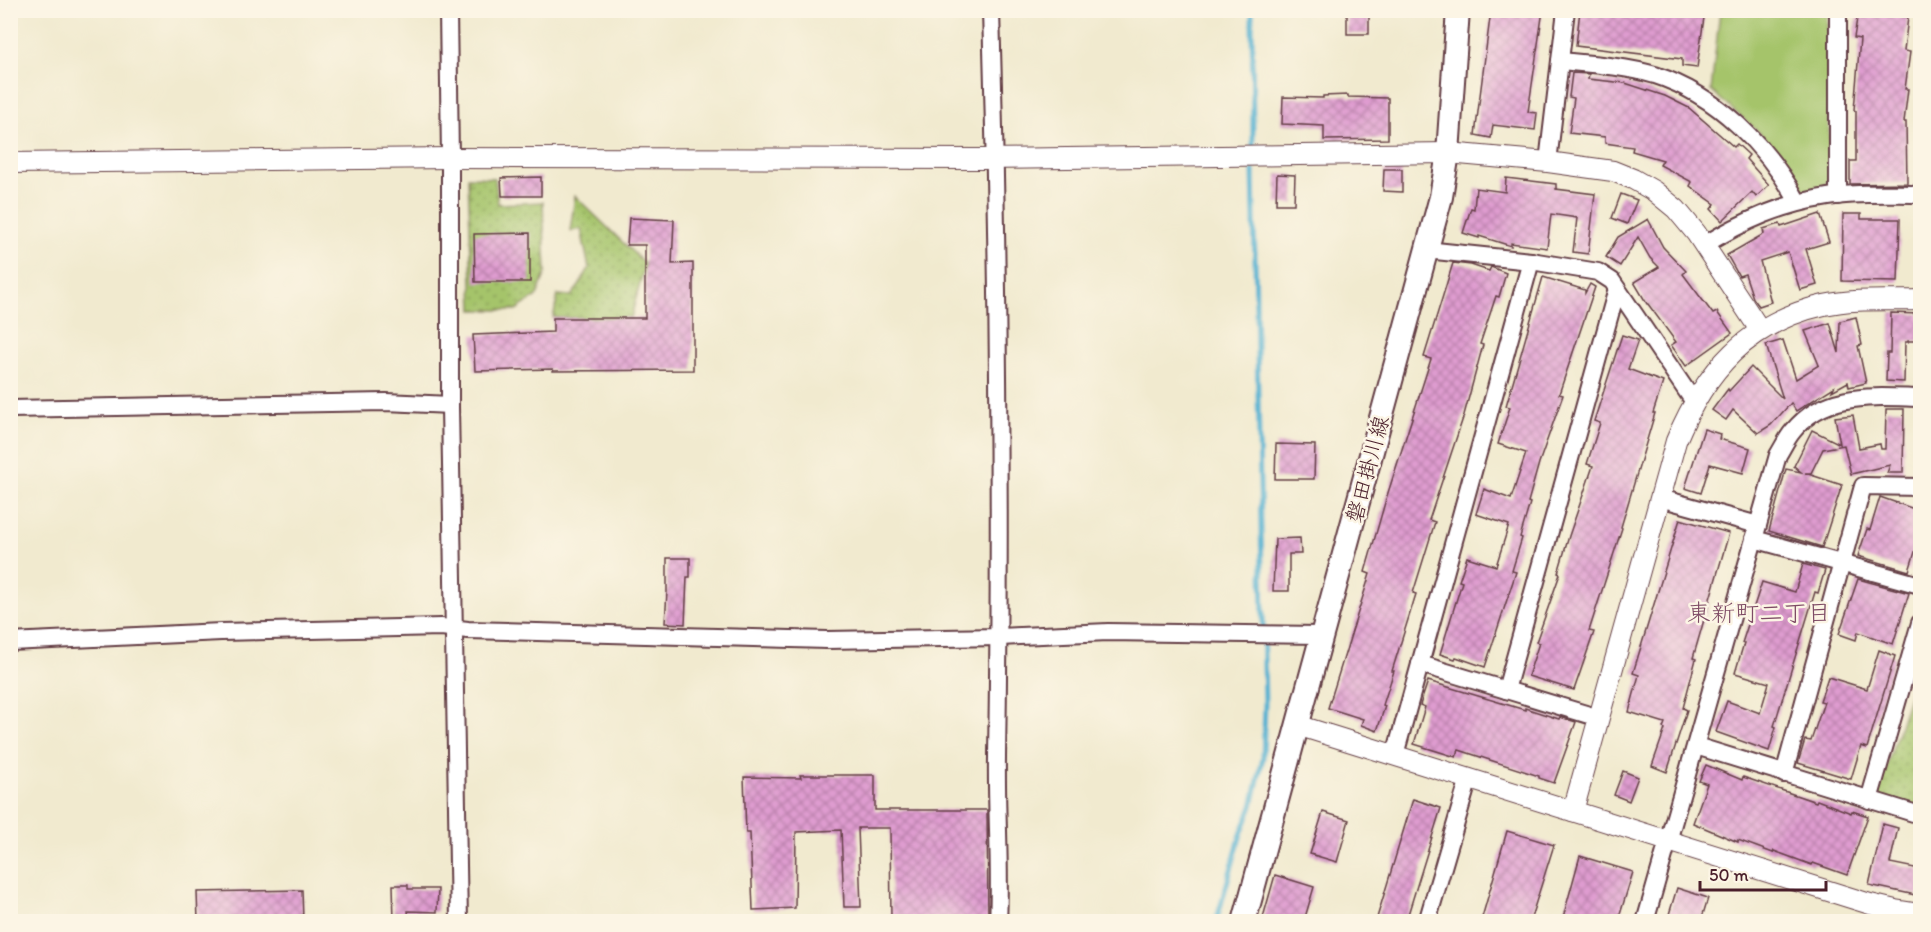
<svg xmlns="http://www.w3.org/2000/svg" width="1931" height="932" viewBox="0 0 1931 932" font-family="Itim,'Klee One',sans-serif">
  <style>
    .grass { fill: url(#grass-dots); stroke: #78724b; stroke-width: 1.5 }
    .park { fill: #a5c46b; stroke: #78724b; stroke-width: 1.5 }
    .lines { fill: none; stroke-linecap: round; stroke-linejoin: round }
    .stream { stroke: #53b1d1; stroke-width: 5 }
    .building { fill: url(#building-cross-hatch) }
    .minor-casing { stroke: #633d44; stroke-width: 20 }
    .tertiary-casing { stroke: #633d44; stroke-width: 22 }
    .secondary-casing { stroke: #633d44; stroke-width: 26 }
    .minor { stroke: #fff; stroke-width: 16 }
    .tertiary { stroke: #fff; stroke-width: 20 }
    .secondary { stroke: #fff; stroke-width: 22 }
    .labels { text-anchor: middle; stroke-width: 5; stroke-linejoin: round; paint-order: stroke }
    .street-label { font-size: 22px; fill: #4a1f2b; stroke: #fcf5e5 }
    .neighbourhood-label { font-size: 24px; fill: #7e4b65; stroke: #fcf5e5 }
  </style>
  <defs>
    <pattern id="grass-dots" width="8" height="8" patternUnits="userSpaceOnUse" patternTransform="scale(1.5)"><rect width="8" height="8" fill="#a5c46b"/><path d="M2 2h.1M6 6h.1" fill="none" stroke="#889f58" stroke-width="1.8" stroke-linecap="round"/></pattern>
    <pattern id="building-cross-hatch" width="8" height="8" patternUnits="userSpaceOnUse" patternTransform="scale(1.5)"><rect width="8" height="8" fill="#df9cd0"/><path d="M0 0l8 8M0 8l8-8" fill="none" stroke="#b77fa9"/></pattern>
  </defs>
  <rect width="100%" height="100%" fill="#fcf5e5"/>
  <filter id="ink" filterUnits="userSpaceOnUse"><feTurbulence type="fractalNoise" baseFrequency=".0167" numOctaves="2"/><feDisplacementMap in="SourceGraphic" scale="12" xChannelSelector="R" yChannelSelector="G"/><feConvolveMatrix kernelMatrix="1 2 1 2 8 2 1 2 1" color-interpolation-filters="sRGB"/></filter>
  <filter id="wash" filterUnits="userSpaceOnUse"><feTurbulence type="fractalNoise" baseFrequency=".008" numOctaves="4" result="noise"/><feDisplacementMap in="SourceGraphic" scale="24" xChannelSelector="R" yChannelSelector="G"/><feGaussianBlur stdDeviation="1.35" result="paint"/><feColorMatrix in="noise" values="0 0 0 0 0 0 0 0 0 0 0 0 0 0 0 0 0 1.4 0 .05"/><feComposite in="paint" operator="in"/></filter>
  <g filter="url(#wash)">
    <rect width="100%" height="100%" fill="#f1eacf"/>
    <!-- grass -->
    <g class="grass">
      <polygon points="468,177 495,178 498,204 543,202 546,272 537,296 516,310 473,310"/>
      <polygon points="575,196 645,264 631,318 553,318 558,295 571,296 579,286 589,268 581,229 570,231"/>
      <polygon points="1920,664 1920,812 1875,802"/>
    </g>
    <!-- park -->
    <polygon class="park" points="1720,11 1827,11 1830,178 1822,189 1804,190 1761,134 1711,91"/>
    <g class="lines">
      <!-- stream -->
      <g class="stream">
        <polyline points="1252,10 1253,145"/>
        <polyline points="1216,922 1241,834 1252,806 1263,758 1265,704 1253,171"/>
      </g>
    </g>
    <g id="blocks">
      <!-- building -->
      <g class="building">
        <rect x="1347" y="10" width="22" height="24"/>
        <polygon points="1491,10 1543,10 1528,112 1537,113 1535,130 1493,125 1491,138 1475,135"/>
        <polygon points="1580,10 1705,10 1697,68 1682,66 1682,59 1576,46"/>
        <polygon points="1858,12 1908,17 1904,51 1910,52 1905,89 1908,89 1904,122 1906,122 1907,183 1850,184 1850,161 1856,161 1856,111 1854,110 1860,39 1854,38"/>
        <polygon points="1572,73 1589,74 1588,79 1625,83 1665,96 1689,108 1734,147 1737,144 1749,155 1746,159 1769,185 1756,197 1752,192 1722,221 1711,209 1715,204 1690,186 1692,182 1660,165 1663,160 1632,151 1633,147 1605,143 1605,137 1569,133 1574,98 1569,97"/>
        <polygon points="1348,95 1348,97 1388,98 1388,139 1324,140 1324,126 1282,124 1283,97 1323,98 1323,96"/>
        <polygon points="1384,169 1402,169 1402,192 1383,191"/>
        <polygon points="1277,174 1295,175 1294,204 1276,204"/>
        <polygon points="541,177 541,196 502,196 501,178"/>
        <polygon points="1506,178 1556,184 1556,189 1595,194 1588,254 1573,252 1577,218 1551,214 1547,248 1511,243 1511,246 1479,236 1479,238 1463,233 1471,208 1474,209 1476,188 1505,192"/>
        <polygon points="1621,194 1637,200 1627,224 1612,218"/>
        <polygon points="1820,214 1829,242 1806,249 1817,285 1800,290 1788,252 1760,261 1771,302 1759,306 1753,298 1745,274 1739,276 1727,255 1764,234 1763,229 1780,224 1781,227"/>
        <polygon points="1843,214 1861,214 1861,219 1900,219 1898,282 1842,281"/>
        <polygon points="629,218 674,220 672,264 693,263 693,370 553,371 553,369 475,371 473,335 553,332 553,318 645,318 645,245 627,245"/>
        <polygon points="1648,219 1663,247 1686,271 1683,274 1713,314 1717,312 1732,333 1686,366 1671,345 1676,342 1648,304 1647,304 1634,282 1659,267 1650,258 1638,237 1620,266 1606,257 1618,237"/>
        <polygon points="530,233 530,282 475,282 474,234"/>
        <polygon points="1453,263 1471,265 1489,271 1491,267 1506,273 1499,297 1496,296 1480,344 1483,345 1464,415 1429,520 1435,522 1413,593 1416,594 1392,671 1394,671 1383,705 1385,706 1377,731 1361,725 1363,719 1328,708 1370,574 1365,572 1386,499 1431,359 1424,357"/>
        <polygon points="1543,277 1585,290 1585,293 1590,284 1595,287 1559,394 1563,395 1539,463 1528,502 1530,503 1520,537 1522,538 1512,571 1516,572 1485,667 1456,657 1455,659 1440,654 1462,582 1459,581 1467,557 1496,566 1509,525 1476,514 1484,489 1511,499 1526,453 1498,444 1510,407 1506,406"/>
        <polygon points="1891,313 1920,314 1920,341 1908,341 1908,342 1905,342 1904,382 1886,381 1887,353 1890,353"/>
        <polygon points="1856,317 1862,345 1858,346 1866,383 1849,387 1848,382 1832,391 1834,387 1796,411 1791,403 1771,425 1758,433 1733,410 1726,420 1712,410 1728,389 1729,391 1751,367 1783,399 1766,345 1783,340 1796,379 1819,365 1805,331 1830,323 1839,353 1840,321"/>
        <polygon points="1622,335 1638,340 1628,369 1663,382 1653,413 1655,413 1621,527 1622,528 1589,631 1594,632 1574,690 1528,676 1539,643 1536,642 1560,574 1558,573 1569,536 1593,466 1587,464 1600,423 1594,421"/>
        <polygon points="1886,409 1904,409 1903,473 1887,473 1890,465 1851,474 1844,445 1823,449 1811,473 1805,473 1842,485 1822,547 1769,531 1786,469 1801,472 1794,466 1812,430 1840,444 1835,417 1853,415 1859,448 1880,444 1881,449 1885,449"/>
        <polygon points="1704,429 1720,434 1719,439 1750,448 1743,473 1710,464 1701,493 1685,488"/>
        <polygon points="1276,444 1315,445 1314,479 1275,479"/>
        <polygon points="1880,497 1920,511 1920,536 1909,571 1858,556 1867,529 1870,530"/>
        <polygon points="1680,519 1729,533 1693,658 1696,659 1683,708 1687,710 1667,772 1652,766 1665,729 1663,728 1665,723 1629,712 1639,675 1633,673"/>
        <polygon points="1300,538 1301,554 1289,554 1289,591 1273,591 1275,539"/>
        <polygon points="667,558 690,558 690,577 687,577 685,624 665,623 667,592"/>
        <polygon points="1803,564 1825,570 1818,593 1815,592 1774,726 1776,727 1769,751 1716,732 1727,701 1760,713 1769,683 1735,673 1744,643 1742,643 1762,582 1795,592"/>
        <polygon points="1858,579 1909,593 1893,644 1858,632 1856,640 1839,634"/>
        <polygon points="1879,650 1895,656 1867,748 1861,746 1851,779 1798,763 1805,740 1811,741 1824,702 1820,701 1828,677 1867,689"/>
        <polygon points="1428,681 1525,710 1525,708 1559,719 1560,717 1576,722 1554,783 1539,778 1539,776 1459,750 1456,757 1414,744 1425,707 1420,705"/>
        <polygon points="1706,765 1742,780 1743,777 1816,802 1817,800 1851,813 1852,811 1868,816 1847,875 1813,863 1812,865 1774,851 1773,853 1738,840 1738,842 1693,823 1707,784 1699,781"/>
        <polygon points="1623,771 1638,777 1629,801 1614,795"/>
        <polygon points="800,775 875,775 875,810 987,810 988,921 891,921 890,828 858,828 861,907 844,907 841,830 796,832 795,908 753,910 750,833 746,833 744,777 801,778"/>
        <polygon points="1413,799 1441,808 1406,921 1376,921"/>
        <polygon points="1323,812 1349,820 1337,862 1310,854"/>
        <polygon points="1883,824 1898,828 1890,863 1920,869 1920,896 1869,885"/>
        <polygon points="1507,831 1554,845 1530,921 1481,921"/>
        <polygon points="1580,856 1633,872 1618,921 1562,921"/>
        <polygon points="1275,875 1314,887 1304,921 1262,921"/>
        <polygon points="393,885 408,885 408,889 438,889 437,912 408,911 409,921 394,921"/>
        <polygon points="1677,888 1708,898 1701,921 1667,921"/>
        <polygon points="302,890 303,921 198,921 197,892"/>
      </g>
    </g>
  </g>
  <g filter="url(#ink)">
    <use href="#blocks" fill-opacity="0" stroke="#633d44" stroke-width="1.5"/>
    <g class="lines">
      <!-- minor casing -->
      <g class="minor-casing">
        <g id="minor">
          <polyline points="448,10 450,158 450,407 459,922"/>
          <path d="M991 10C998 259 1001 508 997 757 996 812 1001 867 998 922"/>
          <path d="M1560 61C1591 64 1624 66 1655 75 1717 95 1767 146 1798 202"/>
          <polyline points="1548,162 1566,10"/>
          <polyline points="1838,196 1838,10"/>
          <path d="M1704 245C1744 221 1781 204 1828 197 1858 192 1890 194 1920 194"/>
          <polyline points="1426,250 1531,261 1598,272 1612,281 1694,402"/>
          <polyline points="10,409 386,402 450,405"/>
          <polyline points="1660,498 1758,525"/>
          <polyline points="1754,539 1920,585"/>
          <polyline points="10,642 221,632 441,627 468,630 827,640 1000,637 1108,632 1321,635"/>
          <polyline points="1420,664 1599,718"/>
          <polyline points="1506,690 1617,289"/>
          <polyline points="1696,746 1920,815"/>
          <polyline points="1395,755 1531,261"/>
          <polyline points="1784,774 1863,486 1920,487"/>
          <polyline points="1869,800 1920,623"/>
          <polyline points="1427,922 1469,778"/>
          <path d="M1645 922 1778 455C1783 447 1787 438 1793 431 1825 391 1875 397 1920 398"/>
        </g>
      </g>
      <!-- tertiary casing -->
      <g class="tertiary-casing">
        <g id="tertiary">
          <polyline points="10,163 450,158 981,159 1448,153 1548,162 1613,171 1633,179 1654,191 1676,209 1696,233 1760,330"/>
          <polyline points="1297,725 1870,904 1895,910 1920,914"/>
          <path d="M1573 811 1676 441C1705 371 1748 322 1824 305 1855 298 1889 301 1920 300"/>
        </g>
      </g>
      <!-- secondary casing -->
      <g class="secondary-casing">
        <polyline id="secondary" points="1244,922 1441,197 1448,153 1458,10"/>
      </g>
      <!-- minor -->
      <use href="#minor" class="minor"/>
      <!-- tertiary -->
      <use href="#tertiary" class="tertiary"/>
      <!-- secondary -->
      <use href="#secondary" class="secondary"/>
    </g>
  </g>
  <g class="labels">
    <!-- street labels -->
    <g class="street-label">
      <text transform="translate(1367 469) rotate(-75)" y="8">磐田掛川線</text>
    </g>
    <!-- neighbourhood labels -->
    <g class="neighbourhood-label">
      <text x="1759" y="621">東新町二丁目</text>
    </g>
  </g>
  <!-- margin -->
  <rect width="1931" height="932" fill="none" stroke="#fcf5e5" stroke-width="36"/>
  <!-- scale -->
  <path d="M1700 881v9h126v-9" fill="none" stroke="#4a1f2b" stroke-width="3"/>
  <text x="1709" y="881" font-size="18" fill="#4a1f2b" stroke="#fcf5e5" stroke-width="4.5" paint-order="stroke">50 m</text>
</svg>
